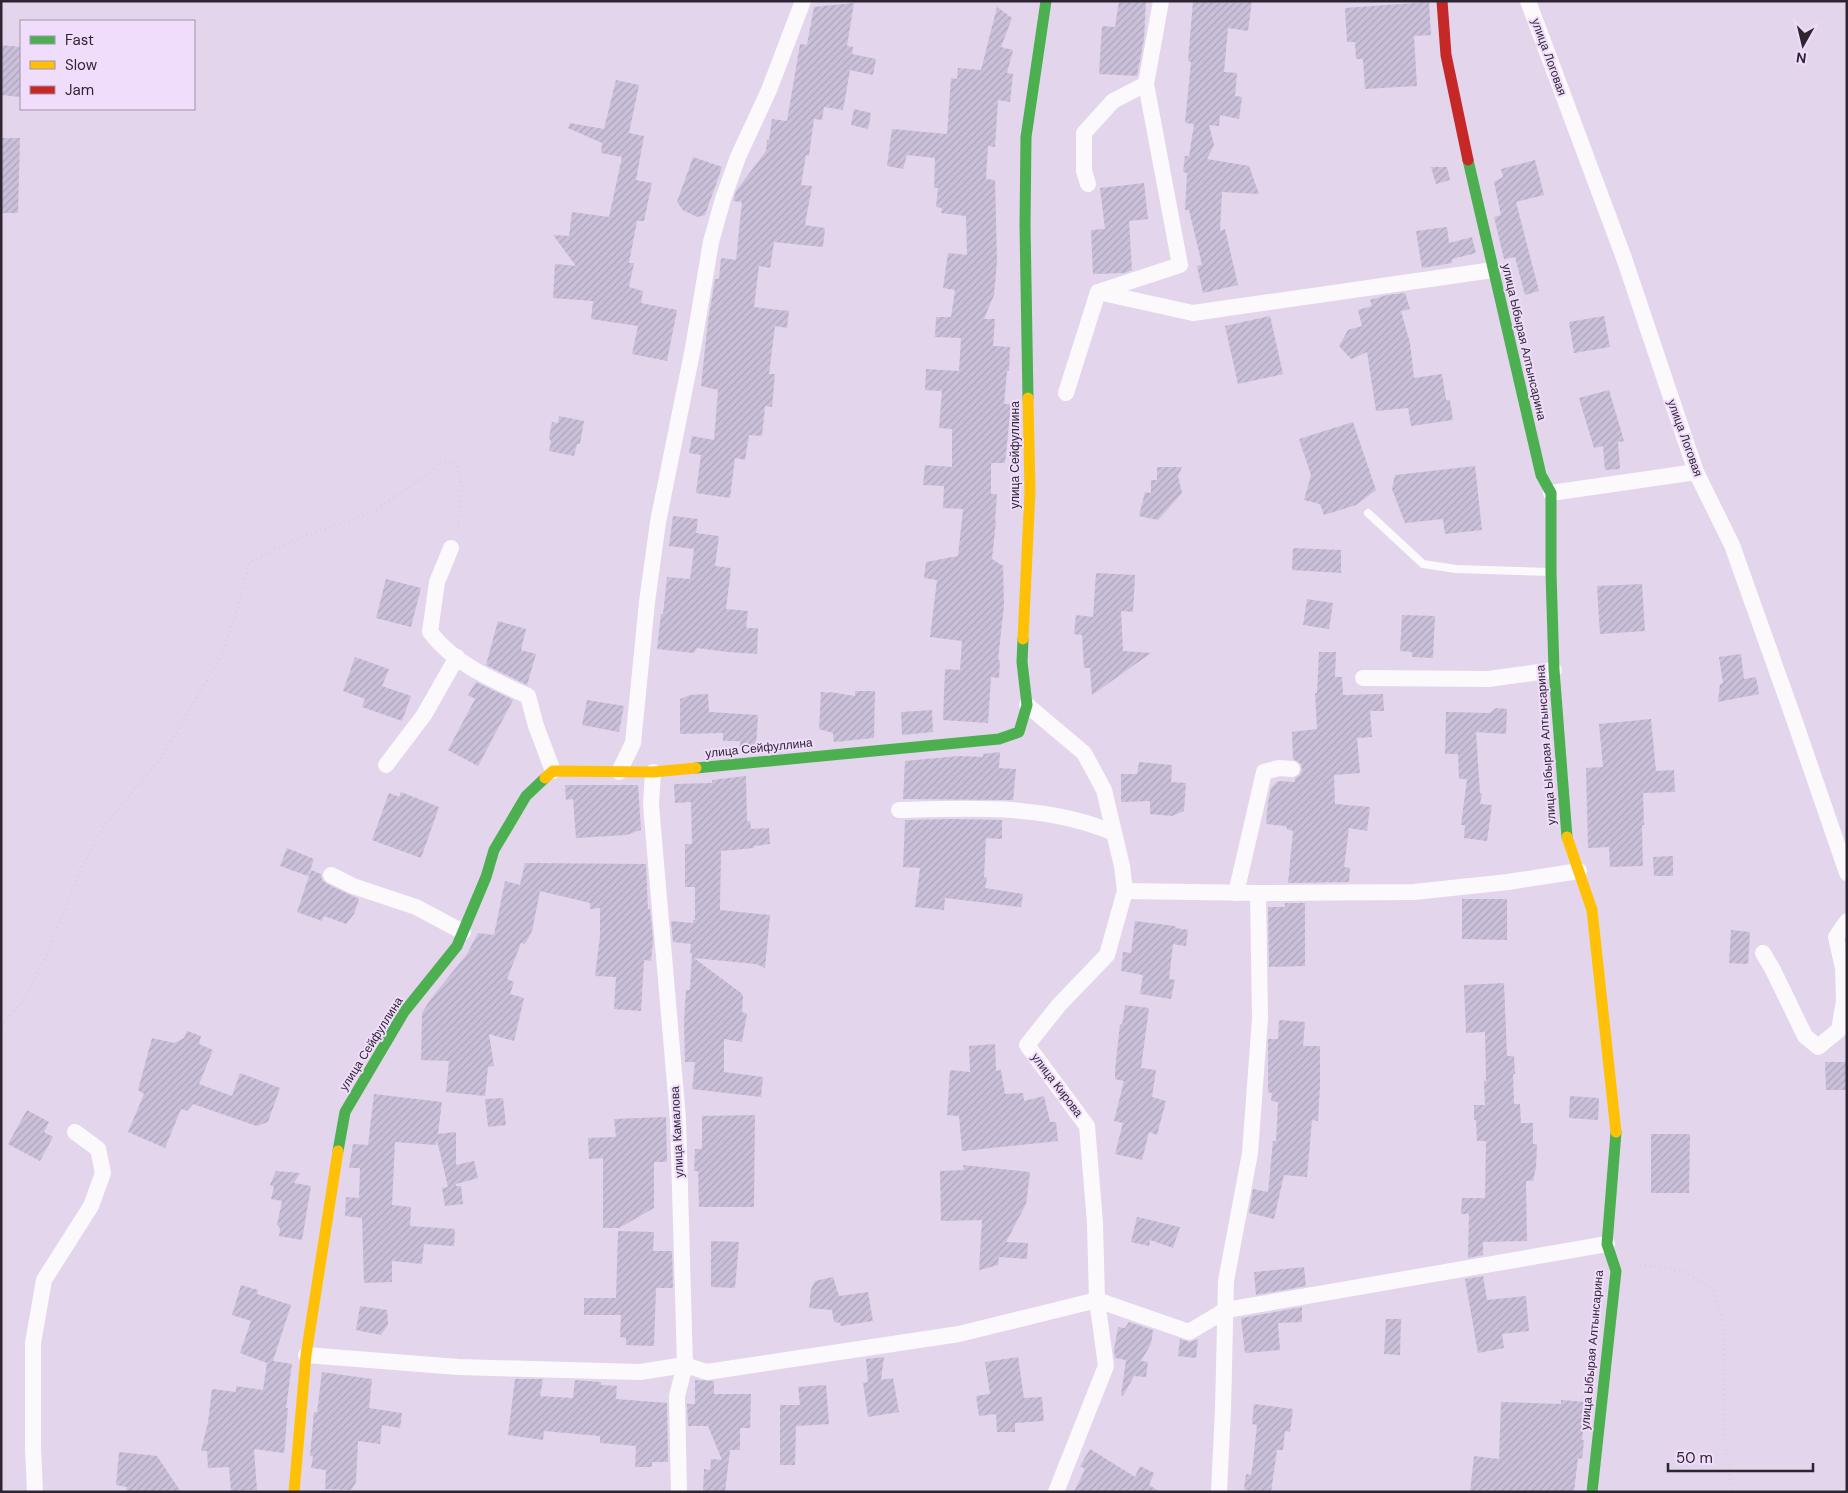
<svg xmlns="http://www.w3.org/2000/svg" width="1848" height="1493" viewBox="0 0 1848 1493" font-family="'DM Sans',sans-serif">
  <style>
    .building { fill: url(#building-hatch) }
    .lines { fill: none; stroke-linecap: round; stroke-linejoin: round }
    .path { stroke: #d7d3d9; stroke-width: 3; stroke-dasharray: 1 4; stroke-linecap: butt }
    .lane { stroke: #fbf9fc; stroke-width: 8 }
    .street { stroke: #fbf9fc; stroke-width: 16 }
    .fast { stroke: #4caf50; stroke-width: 11 }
    .slow { stroke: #ffc107; stroke-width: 11 }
    .jam { stroke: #c62828; stroke-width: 11 }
    .labels { text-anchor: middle; stroke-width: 4; stroke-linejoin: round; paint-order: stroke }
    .street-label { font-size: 12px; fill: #2e2533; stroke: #f0dcfb }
  </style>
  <defs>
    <pattern id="building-hatch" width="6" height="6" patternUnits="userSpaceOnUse" patternTransform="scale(1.25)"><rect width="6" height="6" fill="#cac0d9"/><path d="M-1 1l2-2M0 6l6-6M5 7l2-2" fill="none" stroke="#aea5bb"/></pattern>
  </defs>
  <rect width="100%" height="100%" fill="#e3d5eb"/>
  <!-- building -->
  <g class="building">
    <polygon points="1119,1 1146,1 1144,39 1137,76 1099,74 1102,26 1115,27"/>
    <polygon points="1193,1 1252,1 1248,31 1228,28 1224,72 1237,73 1235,96 1242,97 1239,119 1220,115 1219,126 1209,125 1214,145 1207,159 1249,166 1259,194 1222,192 1220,231 1225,229 1238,285 1203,293 1197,266 1202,265 1189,210 1185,210 1187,173 1183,172 1185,156 1189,156 1194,124 1185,123 1191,62 1188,61"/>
    <polygon points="1429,2 1431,35 1414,36 1417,86 1365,89 1363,59 1356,59 1355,42 1347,42 1345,8"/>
    <polygon points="854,3 847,46 853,47 852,54 876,59 873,75 850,70 843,110 824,107 822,120 814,119 809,156 806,155 801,185 812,186 805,225 825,228 823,247 774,242 770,268 759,266 754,307 789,311 787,328 775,326 769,374 775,374 772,407 765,406 762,436 749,435 745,460 735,458 730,498 696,493 701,455 689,453 692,436 714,440 718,390 701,386 708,321 715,279 719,279 721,258 736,260 742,202 733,201 736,191 766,151 767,140 769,140 772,119 787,121 800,44 807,45 814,7"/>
    <polygon points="997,7 1012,18 1001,47 1013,50 1007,73 1013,74 1010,102 998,100 995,147 988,146 986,179 995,180 997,261 994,295 984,319 995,319 993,346 1010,347 1009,371 1007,371 1004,404 1011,404 1005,463 991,463 991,494 997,494 995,521 996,521 992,559 1003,566 1004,605 998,660 1000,660 999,678 991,677 988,723 943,720 945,669 960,670 962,641 930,637 937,580 924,578 926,562 958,556 963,509 943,508 944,486 923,485 925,465 952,467 952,429 939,428 942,391 925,390 926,369 959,371 961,338 935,337 936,317 951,317 955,290 943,288 948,253 967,255 966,216 941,213 942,208 936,207 938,188 934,188 935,158 907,155 903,169 887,166 892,129 947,134 951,78 957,79 958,68 981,70"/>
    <polygon points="1,45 21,47 21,97 1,95"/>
    <polygon points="616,80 639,85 629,133 644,136 636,180 652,183 644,221 637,221 629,263 634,263 629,287 643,291 641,303 677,310 667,361 632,354 638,326 591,319 593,301 553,298 555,264 576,266 553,235 569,236 572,212 609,217 622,157 601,153 602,143 568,128 570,123 604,129"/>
    <polygon points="854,109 871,113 868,129 851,125"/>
    <polygon points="1,138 20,138 18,213 1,213"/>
    <polygon points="693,157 722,167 705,215 697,217 683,210 677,202"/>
    <polygon points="1535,160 1544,195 1516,202 1539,291 1525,295 1515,257 1504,259 1494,217 1501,215 1494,182 1503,177 1501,169"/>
    <polygon points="1431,167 1447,167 1450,180 1436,184"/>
    <polygon points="1144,183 1148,219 1129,221 1132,270 1125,273 1093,274 1091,230 1105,229 1100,188"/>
    <polygon points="1447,227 1449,243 1472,237 1476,253 1452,259 1452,263 1422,268 1416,231"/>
    <polygon points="1405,293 1410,309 1401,311 1410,343 1414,378 1442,374 1446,400 1450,400 1453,420 1411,426 1408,408 1376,411 1367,352 1351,359 1339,346 1348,330 1362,326 1358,310 1372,306 1370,300 1387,295"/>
    <polygon points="1270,316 1283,374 1238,384 1225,326"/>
    <polygon points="1604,316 1610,347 1574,353 1569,322"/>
    <polygon points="1609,390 1624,441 1618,442 1620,469 1605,470 1603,446 1594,448 1579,398"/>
    <polygon points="559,416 584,421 580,444 577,444 574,456 549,451 551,441 549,438 552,422 558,423"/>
    <polygon points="1353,422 1376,490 1356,505 1324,515 1320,504 1304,500 1311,475 1299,439"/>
    <polygon points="1475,466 1482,530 1445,534 1443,519 1405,523 1392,489 1395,475"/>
    <polygon points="1157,467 1182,467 1178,476 1182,493 1158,520 1139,516 1145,492 1151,493 1151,480 1157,480"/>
    <polygon points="673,516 698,519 696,533 719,536 715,566 731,568 726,609 748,611 746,628 758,628 757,654 728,652 697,648 694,653 657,649 661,614 663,614 667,577 690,579 694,549 669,546"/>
    <polygon points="1293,548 1341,550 1341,573 1292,570"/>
    <polygon points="1096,573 1135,575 1133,612 1121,611 1123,651 1151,653 1092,695 1090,668 1084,668 1082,635 1074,634 1076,615 1093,617"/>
    <polygon points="386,579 421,588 411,627 376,618"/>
    <polygon points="1642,584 1645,631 1600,634 1597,586"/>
    <polygon points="1307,599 1333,603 1329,629 1303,625"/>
    <polygon points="1402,615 1435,616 1433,658 1412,657 1412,652 1400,651"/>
    <polygon points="498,621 526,629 521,650 536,654 527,685 486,665"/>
    <polygon points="1319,652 1336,652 1335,677 1342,677 1343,695 1383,694 1384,711 1370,711 1372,737 1357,738 1360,773 1334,775 1335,804 1370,807 1367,831 1349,828 1344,867 1350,868 1349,882 1288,883 1293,831 1287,829 1286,826 1266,824 1268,801 1271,788 1278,781 1295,782 1295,778 1300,775 1302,770 1301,764 1293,759 1292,732 1317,729 1315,693 1317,693"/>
    <polygon points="1741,654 1744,679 1756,677 1759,694 1718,702 1720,684 1723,683 1719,657"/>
    <polygon points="355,657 389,669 382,686 411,696 402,721 362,707 365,699 343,691"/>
    <polygon points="476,682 513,700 478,766 448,750 475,699 468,695"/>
    <polygon points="855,691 875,691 874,738 834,742 833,733 819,729 821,692 829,693 830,692 855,696"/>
    <polygon points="708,694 709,712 758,715 756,748 740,747 740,741 723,741 723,733 680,734 680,699 690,695"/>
    <polygon points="587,700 624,706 619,732 582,725"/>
    <polygon points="1496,708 1507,709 1506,734 1476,732 1480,793 1482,793 1480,804 1492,805 1487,841 1464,838 1465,825 1461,825 1467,779 1459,779 1458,754 1445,754 1446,712 1490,713"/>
    <polygon points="932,710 933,732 902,735 901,712"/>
    <polygon points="1651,719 1656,771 1674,770 1675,792 1643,793 1644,825 1642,825 1643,866 1610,867 1609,847 1588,848 1586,768 1603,767 1599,724"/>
    <polygon points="1000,752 999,768 1016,769 1013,800 903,799 905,761 959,756 983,757 983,754"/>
    <polygon points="1139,762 1172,765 1171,782 1186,783 1184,811 1172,816 1150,814 1150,801 1121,802 1121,774 1137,774"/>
    <polygon points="746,776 747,821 750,821 751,829 769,828 770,844 754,846 754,848 721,851 720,910 770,915 765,968 756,964 694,958 741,993 743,996 742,1012 747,1014 742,1042 724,1039 724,1072 763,1077 761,1097 692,1089 695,1062 685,1062 684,1022 686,990 690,990 692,953 690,953 691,944 673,942 671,921 693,923 693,920 695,920 695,887 685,887 685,844 692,844 691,802 675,803 674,784 712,783 712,780"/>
    <polygon points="565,785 638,785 641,830 626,835 576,838 573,799 566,800"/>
    <polygon points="401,792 439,807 421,858 372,840 389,793 399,797"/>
    <polygon points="954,819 1002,820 1002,839 986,838 984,877 987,878 985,888 1023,894 1021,907 945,898 944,910 915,907 920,868 903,867 905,820"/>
    <polygon points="287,848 314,859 308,876 280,866"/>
    <polygon points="1673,856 1673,876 1654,876 1653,857"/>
    <polygon points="525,863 646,864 648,909 650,909 653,940 651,961 644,960 641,1011 614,1009 616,977 595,976 600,936 600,908 590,909 590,903 540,891 532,931 525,944 521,943 507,979 514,982 510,994 524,998 514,1041 489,1034 494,1066 488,1067 485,1096 446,1092 449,1061 421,1060 422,1013 430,1000 467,954 478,933 494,935 505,881 520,885"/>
    <polygon points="311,870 321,874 322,880 327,884 359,899 354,914 346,924 324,916 322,921 297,912"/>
    <polygon points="1462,899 1507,899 1507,940 1462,939"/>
    <polygon points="1285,903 1305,903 1305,966 1269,967 1268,907 1285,907"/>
    <polygon points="1135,921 1175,926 1176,928 1188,930 1186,946 1173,944 1169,979 1175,980 1171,999 1140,994 1143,975 1121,971 1123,952 1131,953"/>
    <polygon points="1731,930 1750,932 1748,964 1729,963"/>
    <polygon points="1504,983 1507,1056 1514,1056 1515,1074 1513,1074 1514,1104 1520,1104 1521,1123 1533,1123 1533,1144 1537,1144 1536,1167 1533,1181 1526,1181 1527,1241 1483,1242 1483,1255 1468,1258 1469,1214 1461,1214 1462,1198 1485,1198 1486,1141 1477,1141 1476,1120 1474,1120 1474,1105 1485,1105 1484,1081 1486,1081 1485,1032 1466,1033 1464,985"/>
    <polygon points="1125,1005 1149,1008 1141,1068 1156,1070 1152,1097 1166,1101 1157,1135 1149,1132 1142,1160 1115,1154 1123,1123 1114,1121 1124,1081 1115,1079 1115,1070 1120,1024 1122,1025"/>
    <polygon points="1279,1020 1305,1022 1303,1046 1320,1046 1320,1086 1318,1121 1312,1120 1307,1177 1284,1175 1274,1219 1249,1213 1253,1189 1268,1192 1273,1141 1276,1141 1278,1102 1271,1101 1272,1093 1268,1092 1268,1039 1278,1039"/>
    <polygon points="187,1031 201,1036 199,1044 213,1050 199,1084 232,1096 240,1073 280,1088 268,1122 257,1126 193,1104 187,1111 181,1109 165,1148 128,1132 144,1094 138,1090 152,1038 174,1043 184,1038"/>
    <polygon points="995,1044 996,1071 1001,1070 1005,1094 1023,1093 1024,1101 1044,1096 1050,1122 1056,1122 1058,1141 962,1151 959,1116 947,1115 950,1070 970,1072 969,1046"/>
    <polygon points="1825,1062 1847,1062 1847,1090 1826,1090"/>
    <polygon points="374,1094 442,1102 438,1134 456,1132 456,1165 474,1161 478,1178 456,1184 456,1186 461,1186 463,1204 445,1206 442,1188 448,1187 437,1140 436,1145 395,1142 392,1205 411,1207 410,1226 455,1229 454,1246 424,1244 422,1264 392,1261 392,1282 364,1283 362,1218 345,1216 346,1197 359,1198 360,1168 349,1168 353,1144 368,1145"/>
    <polygon points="1570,1096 1599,1098 1598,1120 1569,1118"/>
    <polygon points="503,1098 506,1125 488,1127 485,1099"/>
    <polygon points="27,1110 49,1122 44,1132 53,1137 40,1161 8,1144"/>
    <polygon points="755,1115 754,1207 699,1207 698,1171 694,1171 695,1149 702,1149 702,1116"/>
    <polygon points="666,1117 667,1162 654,1162 654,1208 619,1228 603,1228 603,1158 589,1159 588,1138 616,1137 614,1119"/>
    <polygon points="1651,1134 1690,1134 1689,1193 1651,1193"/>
    <polygon points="963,1165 1030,1172 1026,1204 1006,1242 1028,1243 1027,1259 999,1257 998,1265 979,1270 982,1220 941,1221 940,1171 964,1170"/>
    <polygon points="276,1171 300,1173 294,1183 311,1186 302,1240 279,1236 280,1228 277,1225 282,1201 271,1199 274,1187 270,1185"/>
    <polygon points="1137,1217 1180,1227 1173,1248 1150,1240 1149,1246 1131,1242"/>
    <polygon points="618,1231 654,1232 653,1251 672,1251 673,1288 656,1288 654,1346 626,1345 626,1338 620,1337 621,1315 584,1315 584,1298 616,1298"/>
    <polygon points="711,1241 739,1242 735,1288 711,1287"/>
    <polygon points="1304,1267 1306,1286 1256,1295 1254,1272"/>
    <polygon points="1483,1276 1487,1300 1526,1296 1529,1331 1502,1334 1504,1348 1478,1353 1465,1279"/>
    <polygon points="833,1277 839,1296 868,1292 873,1321 841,1326 840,1323 834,1322 832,1310 809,1308 811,1289 815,1281"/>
    <polygon points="241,1285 258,1290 257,1294 291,1305 273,1361 292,1364 286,1408 288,1408 284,1453 254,1449 257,1490 231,1491 229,1467 208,1468 207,1451 201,1451 208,1422 212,1389 236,1392 236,1386 263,1390 267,1363 240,1353 251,1321 232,1315"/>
    <polygon points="360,1306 387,1310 388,1324 381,1335 356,1330"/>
    <polygon points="1302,1307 1302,1322 1278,1323 1280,1350 1245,1353 1241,1318"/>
    <polygon points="1386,1319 1401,1319 1400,1355 1384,1354"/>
    <polygon points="1129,1322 1153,1330 1151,1344 1141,1361 1148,1362 1146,1377 1134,1376 1123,1396 1121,1395 1126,1360 1115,1358 1114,1350 1118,1327 1125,1328"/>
    <polygon points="1180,1339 1190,1342 1198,1339 1196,1358 1178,1356"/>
    <polygon points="884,1357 881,1380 893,1378 899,1412 868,1417 863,1383 868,1382 866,1359"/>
    <polygon points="1018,1357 1024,1398 1042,1397 1044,1421 1015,1423 1015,1432 997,1432 996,1414 979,1416 976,1396 990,1394 985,1362"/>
    <polygon points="322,1372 372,1379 369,1408 402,1413 400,1428 382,1425 380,1444 358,1441 356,1482 351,1490 325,1489 326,1470 311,1468 313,1456 310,1456 314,1412 317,1412"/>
    <polygon points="515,1379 543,1379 540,1396 573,1398 575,1380 601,1382 601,1385 617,1386 616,1399 667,1403 668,1462 652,1462 652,1467 635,1467 636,1446 600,1443 600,1436 544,1431 543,1440 508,1435"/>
    <polygon points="695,1380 714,1381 714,1394 751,1394 750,1428 740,1428 740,1450 730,1450 725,1492 703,1492 704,1469 710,1470 711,1459 722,1460 708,1426 688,1426 687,1404 695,1404"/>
    <polygon points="826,1385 829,1424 796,1426 795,1465 780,1465 780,1405 800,1405 798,1387"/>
    <polygon points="1561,1400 1586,1402 1582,1440 1584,1440 1582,1459 1578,1458 1574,1492 1470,1492 1474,1456 1499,1459 1501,1402 1561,1404"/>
    <polygon points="1254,1404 1293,1409 1290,1432 1285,1431 1283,1450 1277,1450 1271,1492 1252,1492 1244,1489 1246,1474 1251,1475 1253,1462 1257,1425 1252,1424"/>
    <polygon points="1090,1449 1135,1477 1140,1466 1154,1473 1149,1485 1160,1492 1074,1492 1085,1469 1080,1466"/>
    <polygon points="119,1452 157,1456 181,1492 126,1492 127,1487 116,1485"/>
  </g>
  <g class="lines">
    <!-- path -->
    <g class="path">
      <polyline points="1,1027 24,999 46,956 81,869 104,826 163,755 224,651 240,600 249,563 294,540 374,511 431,472 440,461 456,463 462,487 458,526 456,533"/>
      <polyline points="1635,1264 1683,1271 1712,1288 1723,1322 1725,1442 1732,1492"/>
    </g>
    <!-- lane -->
    <polyline class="lane" points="1368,513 1423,564 1456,569 1549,572"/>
    <!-- street -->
    <g class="street">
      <polyline points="1528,1 1624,258 1696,472 1732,545 1795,722 1847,873"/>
      <polyline points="1088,184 1084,171 1084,133 1113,101 1146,84"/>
      <polyline points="1098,292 1193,313 1493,270"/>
      <polyline points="1066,393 1098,292 1180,265 1146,84 1161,1"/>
      <polyline points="1551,493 1696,472"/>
      <path d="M451 548 437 582 430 632C454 664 493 680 528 696L536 726 553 771"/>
      <polyline points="1363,678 1488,679 1554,670"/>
      <polyline points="1027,705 1084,753 1104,790 1122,866 1125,891 1107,955 1059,1005 1027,1045 1087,1126 1095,1223 1097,1300 1106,1366 1056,1492"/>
      <polyline points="386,765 424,715 457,657"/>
      <polyline points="619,772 633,743 647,602 658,522 693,348 711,242 723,199 738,157 769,90 803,1"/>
      <polyline points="653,772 651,805 678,1119 685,1365 677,1396 679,1492"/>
      <path d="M899 810C971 808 1047 804 1114 833"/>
      <polyline points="331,875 353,886 416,907 463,932"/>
      <polyline points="1125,891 1258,893 1414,892 1508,882 1579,871"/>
      <polyline points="1236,893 1264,772 1279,768 1292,769"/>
      <polyline points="1763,953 1773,970 1805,1036 1818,1047 1839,1030 1844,1001 1843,968 1836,937 1847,921"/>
      <polyline points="306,1355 458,1367 640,1372 685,1365 707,1372 959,1334 1097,1300 1189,1332 1226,1310 1607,1244"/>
      <polyline points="35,1492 33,1448 33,1343 44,1280 91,1206 103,1173 98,1149 75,1132"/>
      <polyline points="1219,1492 1223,1410 1226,1281 1250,1153 1260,1018 1258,893"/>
    </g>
    <!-- fast -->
    <g class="fast">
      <polyline points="1468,160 1541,475 1551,493 1551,573 1554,670 1567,837"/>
      <polyline points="1028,398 1025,225 1026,137 1046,1"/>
      <polyline points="696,768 999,739 1019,732 1027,705 1022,662 1023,639"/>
      <polyline points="338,1151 345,1112 404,1012 457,946 486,877 494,850 526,796 545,778"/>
      <polyline points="1592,1492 1616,1271 1607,1244 1616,1132"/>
    </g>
    <!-- slow -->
    <g class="slow">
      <polyline points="1023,639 1030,491 1028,398"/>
      <polyline points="545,778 553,771 653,772 696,768"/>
      <polyline points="1567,837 1592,910 1616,1132"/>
      <polyline points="294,1492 306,1355 338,1151"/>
    </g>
    <!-- jam -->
    <polyline class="jam" points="1442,1 1446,55 1468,160"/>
  </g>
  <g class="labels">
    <!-- street labels -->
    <g class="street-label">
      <text transform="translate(1549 57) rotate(70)" y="4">улица Логовая</text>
      <text transform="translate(1524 342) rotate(77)" y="4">улица Ыбырая Алтынсарина</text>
      <text transform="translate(1685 438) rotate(70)" y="4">улица Логовая</text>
      <text transform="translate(1015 455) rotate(-90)" y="4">улица Сейфуллина</text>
      <text transform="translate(1546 745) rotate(-94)" y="4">улица Ыбырая Алтынсарина</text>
      <text transform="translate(759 748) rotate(-6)" y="4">улица Сейфуллина</text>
      <text transform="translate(371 1044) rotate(-58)" y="4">улица Сейфуллина</text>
      <text transform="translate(1057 1085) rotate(53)" y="4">улица Кирова</text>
      <text transform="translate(677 1132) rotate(-93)" y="4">улица Камалова</text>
      <text transform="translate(1592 1350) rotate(-85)" y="4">улица Ыбырая Алтынсарина</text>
    </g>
  </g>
  <!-- border -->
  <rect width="1848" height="1493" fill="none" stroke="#2e2533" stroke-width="5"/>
  <!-- legend -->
  <rect x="20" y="20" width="175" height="90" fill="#f0dcfb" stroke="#a293ab"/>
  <rect x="30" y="36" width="25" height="8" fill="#4caf50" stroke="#a293ab"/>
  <text x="65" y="45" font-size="15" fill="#2e2533">Fast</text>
  <rect x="30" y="61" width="25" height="8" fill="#ffc107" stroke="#a293ab"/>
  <text x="65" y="70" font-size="15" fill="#2e2533">Slow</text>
  <rect x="30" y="86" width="25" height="8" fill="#c62828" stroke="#a293ab"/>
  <text x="65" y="95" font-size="15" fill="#2e2533">Jam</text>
  <!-- north arrow -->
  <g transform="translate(1803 45) rotate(188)" stroke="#f0dcfb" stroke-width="4" paint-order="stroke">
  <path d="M0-4L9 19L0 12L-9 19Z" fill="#2e2533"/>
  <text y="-8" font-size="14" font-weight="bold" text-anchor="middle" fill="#2e2533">N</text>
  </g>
  <!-- scale -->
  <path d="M1668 1463v8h145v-8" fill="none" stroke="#2e2533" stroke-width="2.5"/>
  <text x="1676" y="1463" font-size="15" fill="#2e2533" stroke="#f0dcfb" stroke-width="4" paint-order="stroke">50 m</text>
</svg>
